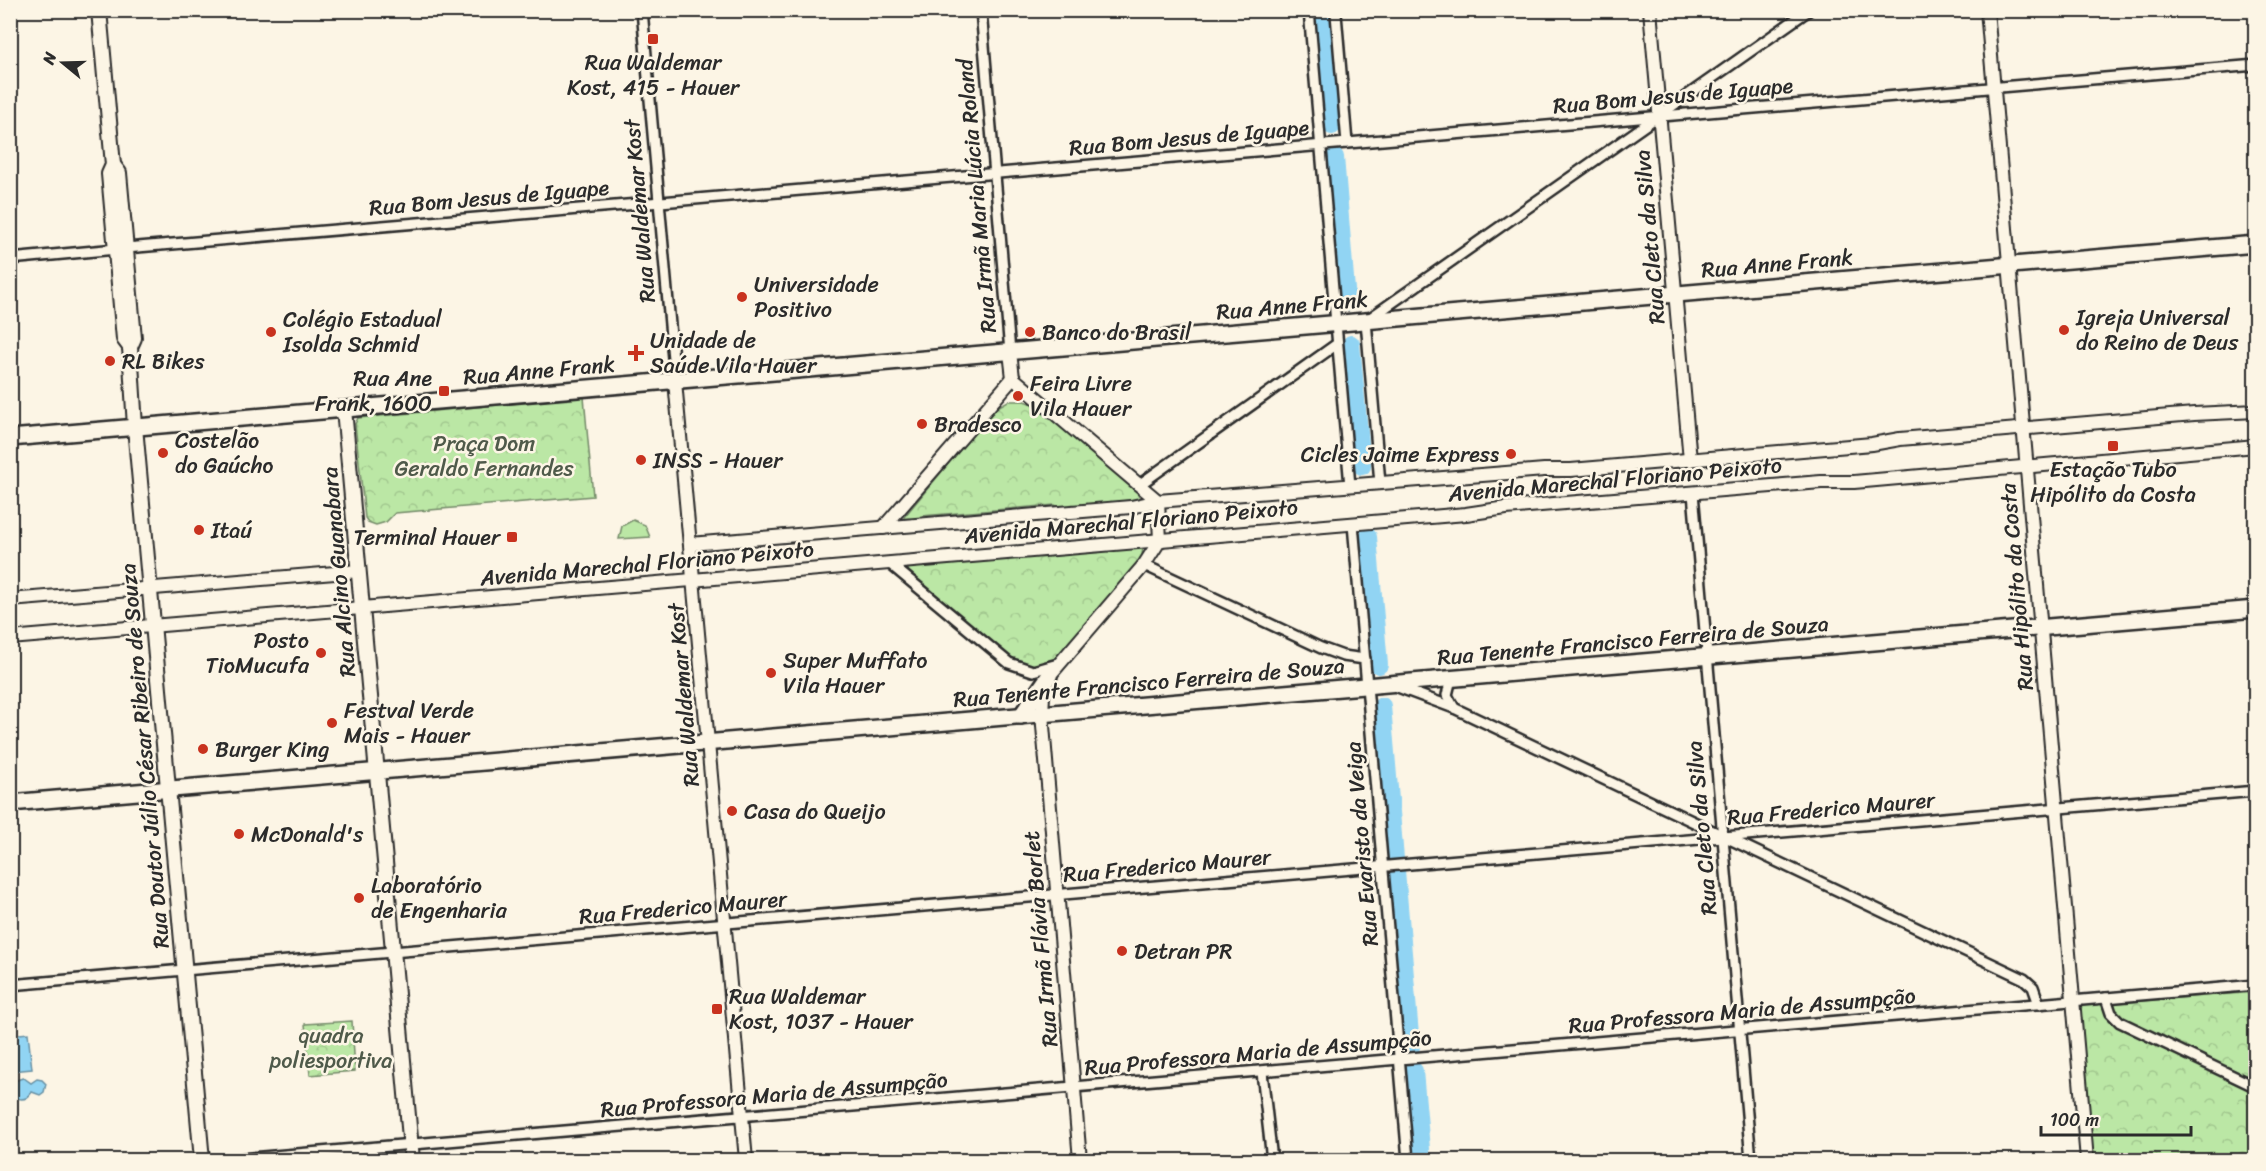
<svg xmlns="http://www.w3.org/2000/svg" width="2266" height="1171" viewBox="0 0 2266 1171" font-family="Sriracha,sans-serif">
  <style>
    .green { fill: #bbe7a5; stroke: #738968; stroke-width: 1.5 }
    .park { fill: url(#park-crowns); stroke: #738968; stroke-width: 1.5 }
    .water { fill: #91d4f3; stroke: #6890a3; stroke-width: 1.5 }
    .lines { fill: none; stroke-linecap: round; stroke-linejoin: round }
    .river { stroke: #91d4f3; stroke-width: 18 }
    .minor-casing { stroke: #2b2b2b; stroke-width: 14 }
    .tertiary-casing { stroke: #2b2b2b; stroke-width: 16 }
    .secondary-casing { stroke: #2b2b2b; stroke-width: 18 }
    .primary-casing { stroke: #2b2b2b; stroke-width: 20 }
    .minor { stroke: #fcf5e5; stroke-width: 9 }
    .tertiary { stroke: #fcf5e5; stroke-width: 12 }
    .secondary { stroke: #fcf5e5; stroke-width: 14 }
    .primary { stroke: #fcf5e5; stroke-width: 15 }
    .poi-dot { fill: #c8321e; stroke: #fcf5e5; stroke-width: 2 }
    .labels { text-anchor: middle; stroke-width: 5; stroke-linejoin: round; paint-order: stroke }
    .poi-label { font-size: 22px; fill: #2b2b2b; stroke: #fcf5e5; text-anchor: start }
    .street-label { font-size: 22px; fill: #2b2b2b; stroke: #fcf5e5 }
    .park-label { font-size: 22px; fill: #4f5a4a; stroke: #fcf5e5 }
  </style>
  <defs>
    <pattern id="park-crowns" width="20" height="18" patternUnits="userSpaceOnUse" patternTransform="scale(1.5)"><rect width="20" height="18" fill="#bbe7a5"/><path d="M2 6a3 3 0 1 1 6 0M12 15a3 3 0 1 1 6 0" fill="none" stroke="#a1c68e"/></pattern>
  </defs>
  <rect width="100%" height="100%" fill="#fcf5e5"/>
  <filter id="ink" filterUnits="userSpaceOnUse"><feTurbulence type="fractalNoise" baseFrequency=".0167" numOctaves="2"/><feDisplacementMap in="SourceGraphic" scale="12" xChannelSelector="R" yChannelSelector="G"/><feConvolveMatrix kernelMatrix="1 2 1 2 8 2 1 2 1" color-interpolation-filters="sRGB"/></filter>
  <g filter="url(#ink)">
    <!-- green -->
    <polygon class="green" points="633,520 645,525 650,537 619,539 622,526"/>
    <!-- park -->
    <g class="park">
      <polygon points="584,397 593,496 395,513 386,522 376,525 368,522 365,518 355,424 358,418"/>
      <polygon points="1008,401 1024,401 1038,406 1138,492 1139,499 1060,508 1055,505 921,516 916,521 904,521 904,517 994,409"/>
      <polygon points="1143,547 1142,555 1135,567 1053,663 1031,667 1015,661 911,575 908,570 909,566"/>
      <polygon points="2255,992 2255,1160 2090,1160 2077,1006"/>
      <polygon points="352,1021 355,1071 310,1075 305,1024"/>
    </g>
    <!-- water -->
    <g class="water">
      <polygon points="28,1033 32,1069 12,1071 11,1035"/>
      <path d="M24 1078 31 1083 37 1079 42 1080 46 1084 44 1092 40 1095 32 1092C18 1113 0 1081 24 1078Z"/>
    </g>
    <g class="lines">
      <!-- river -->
      <g class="river">
        <polyline points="1322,10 1332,126"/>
        <polyline points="1335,157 1347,302"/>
        <polyline points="1351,344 1362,466"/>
        <polyline points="1368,537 1379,665"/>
        <polyline points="1382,706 1411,1047"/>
        <polyline points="1414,1071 1422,1160"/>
      </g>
      <!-- minor casing -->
      <g class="minor-casing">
        <g id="minor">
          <polyline points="642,10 675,381"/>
          <polyline points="981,10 1010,352"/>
          <polyline points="1309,10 1350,486"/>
          <polyline points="1336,14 1347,143"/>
          <polyline points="126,248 2256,65"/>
          <polyline points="10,259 116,249"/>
          <polyline points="1380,483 1366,321 1809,10"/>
          <polyline points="1139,485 1337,344"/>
          <polyline points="1693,493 1751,1160"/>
          <polyline points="1353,524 1408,1160"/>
          <polyline points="889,563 1009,663 1033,671 1058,664"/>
          <polyline points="1144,565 1321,648 1343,656 1365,659"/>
          <polyline points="1451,679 1447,695 1454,708"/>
          <polyline points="1395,686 1454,708 2024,979 2033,987 2039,1004"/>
          <polyline points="10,985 2256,791"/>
          <polyline points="2106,998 2111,1013 2120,1022 2256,1087"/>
          <polyline points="1262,1072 1272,1160"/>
          <polyline points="228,1160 2256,985"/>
        </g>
      </g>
      <!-- tertiary casing -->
      <g class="tertiary-casing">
        <g id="tertiary">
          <polyline points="1650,10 1690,460"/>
          <polyline points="1987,10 2087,1160"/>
          <polyline points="1010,352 1013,378"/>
          <polyline points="1013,378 1158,501 1160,540 1144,565 1049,676 1043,696 1042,714 1080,1160"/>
          <polyline points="675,381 746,1160"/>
          <polyline points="883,528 1013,378"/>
          <polyline points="690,544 1131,507 1158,501 1544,470 1571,470 1872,444 1900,439 2194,414 2256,411"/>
          <polyline points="10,600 359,571"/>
          <polyline points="10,638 1466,514 1506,508 1821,482 1854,482 2256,446"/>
        </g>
      </g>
      <!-- secondary casing -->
      <g class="secondary-casing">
        <g id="secondary">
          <polyline points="99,10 113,165 109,174 124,339 130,347"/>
          <polyline points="113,165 119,173 134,338 130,347 135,427 202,1160"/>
          <polyline points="344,409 412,1160"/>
        </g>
      </g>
      <!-- primary casing -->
      <g class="primary-casing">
        <g id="primary">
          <polyline points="10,438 2256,244"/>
          <polyline points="1021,716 1049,676"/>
          <polyline points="10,803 2256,609"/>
        </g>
      </g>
      <!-- minor -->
      <use href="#minor" class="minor"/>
      <!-- tertiary -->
      <use href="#tertiary" class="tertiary"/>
      <!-- secondary -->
      <use href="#secondary" class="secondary"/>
      <!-- primary -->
      <use href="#primary" class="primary"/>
    </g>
  </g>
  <!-- markers -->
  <g class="poi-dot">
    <rect x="647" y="33" width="12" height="12" rx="3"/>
    <circle cx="742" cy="297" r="6"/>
    <circle cx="2064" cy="330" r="6"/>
    <circle cx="271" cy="332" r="6"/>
    <circle cx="1030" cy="332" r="6"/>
    <path d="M633 344h6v6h6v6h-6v6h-6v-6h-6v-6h6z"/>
    <circle cx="110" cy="361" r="6"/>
    <rect x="438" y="385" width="12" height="12" rx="3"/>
    <circle cx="1018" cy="396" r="6"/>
    <circle cx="922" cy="424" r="6"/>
    <rect x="2107" y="440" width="12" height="12" rx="3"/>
    <circle cx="163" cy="453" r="6"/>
    <circle cx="1511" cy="454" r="6"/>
    <circle cx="641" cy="460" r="6"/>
    <circle cx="199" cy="530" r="6"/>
    <rect x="506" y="531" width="12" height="12" rx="3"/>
    <circle cx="321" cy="653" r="6"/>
    <circle cx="771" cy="673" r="6"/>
    <circle cx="332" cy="723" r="6"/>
    <circle cx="203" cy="749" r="6"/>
    <circle cx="732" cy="811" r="6"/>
    <circle cx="239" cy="834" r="6"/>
    <circle cx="359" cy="898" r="6"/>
    <circle cx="1122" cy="951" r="6"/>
    <rect x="711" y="1003" width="12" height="12" rx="3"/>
  </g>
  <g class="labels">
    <!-- poi labels -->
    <g class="poi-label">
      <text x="653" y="70" text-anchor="middle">Rua Waldemar<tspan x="653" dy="25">Kost, 415 - Hauer</tspan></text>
      <text x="754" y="292">Universidade<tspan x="754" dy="25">Positivo</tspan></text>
      <text x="2076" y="325">Igreja Universal<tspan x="2076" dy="25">do Reino de Deus</tspan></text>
      <text x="283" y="327">Colégio Estadual<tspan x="283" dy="25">Isolda Schmid</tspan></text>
      <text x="1042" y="340">Banco do Brasil</text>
      <text x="650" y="348">Unidade de<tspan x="650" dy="25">Saúde Vila Hauer</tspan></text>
      <text x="122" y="369">RL Bikes</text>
      <text x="432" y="386" text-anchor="end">Rua Ane<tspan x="432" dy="25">Frank, 1600</tspan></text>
      <text x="1030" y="391">Feira Livre<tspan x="1030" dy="25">Vila Hauer</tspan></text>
      <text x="934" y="432">Bradesco</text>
      <text x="175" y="448">Costelão<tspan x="175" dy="25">do Gaúcho</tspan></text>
      <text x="1499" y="462" text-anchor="end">Cicles Jaime Express</text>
      <text x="653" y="468">INSS - Hauer</text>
      <text x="2113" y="477" text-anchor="middle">Estação Tubo<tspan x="2113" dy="25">Hipólito da Costa</tspan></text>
      <text x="211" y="538">Itaú</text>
      <text x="500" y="545" text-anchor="end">Terminal Hauer</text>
      <text x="309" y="648" text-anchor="end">Posto<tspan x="309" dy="25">TioMucufa</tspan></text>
      <text x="783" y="668">Super Muffato<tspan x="783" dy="25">Vila Hauer</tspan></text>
      <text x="344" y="718">Festval Verde<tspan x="344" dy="25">Mais - Hauer</tspan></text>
      <text x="215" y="757">Burger King</text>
      <text x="744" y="819">Casa do Queijo</text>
      <text x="251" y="842">McDonald's</text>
      <text x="371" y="893">Laboratório<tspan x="371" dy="25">de Engenharia</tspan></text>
      <text x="1134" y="959">Detran PR</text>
      <text x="729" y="1004">Rua Waldemar<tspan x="729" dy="25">Kost, 1037 - Hauer</tspan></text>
    </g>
    <!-- street labels -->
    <g class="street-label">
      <text transform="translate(1673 95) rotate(-5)" y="8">Rua Bom Jesus de Iguape</text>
      <text transform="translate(1189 137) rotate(-5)" y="8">Rua Bom Jesus de Iguape</text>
      <text transform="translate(976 196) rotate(-95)" y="8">Rua Irmã Maria Lúcia Roland</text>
      <text transform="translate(489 197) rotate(-5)" y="8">Rua Bom Jesus de Iguape</text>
      <text transform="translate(639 211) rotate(-95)" y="8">Rua Waldemar Kost</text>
      <text transform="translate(1649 237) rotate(-95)" y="8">Rua Cleto da Silva</text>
      <text transform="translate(1777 263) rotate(-5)" y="8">Rua Anne Frank</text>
      <text transform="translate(1292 305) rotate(-5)" y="8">Rua Anne Frank</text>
      <text transform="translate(539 370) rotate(-5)" y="8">Rua Anne Frank</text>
      <text transform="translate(1615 479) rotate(-5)" y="8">Avenida Marechal Floriano Peixoto</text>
      <text transform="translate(1131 521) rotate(-5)" y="8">Avenida Marechal Floriano Peixoto</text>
      <text transform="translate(647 563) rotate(-5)" y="8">Avenida Marechal Floriano Peixoto</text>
      <text transform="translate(338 572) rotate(-95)" y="8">Rua Alcino Guanabara</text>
      <text transform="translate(2016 587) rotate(-95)" y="8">Rua Hipólito da Costa</text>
      <text transform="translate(1633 640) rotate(-5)" y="8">Rua Tenente Francisco Ferreira de Souza</text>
      <text transform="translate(1149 682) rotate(-5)" y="8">Rua Tenente Francisco Ferreira de Souza</text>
      <text transform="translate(683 695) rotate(-95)" y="8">Rua Waldemar Kost</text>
      <text transform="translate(144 756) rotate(-95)" y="8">Rua Doutor Júlio César Ribeiro de Souza</text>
      <text transform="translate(1831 808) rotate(-5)" y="8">Rua Frederico Maurer</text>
      <text transform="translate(1701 828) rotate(-95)" y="8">Rua Cleto da Silva</text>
      <text transform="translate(1361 844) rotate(-95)" y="8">Rua Evaristo da Veiga</text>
      <text transform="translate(1167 865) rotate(-5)" y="8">Rua Frederico Maurer</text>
      <text transform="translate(683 907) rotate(-5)" y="8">Rua Frederico Maurer</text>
      <text transform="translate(1040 939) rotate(-95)" y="8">Rua Irmã Flávia Borlet</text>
      <text transform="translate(1742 1010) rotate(-5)" y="8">Rua Professora Maria de Assumpção</text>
      <text transform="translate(1258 1052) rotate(-5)" y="8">Rua Professora Maria de Assumpção</text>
      <text transform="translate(774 1094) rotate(-5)" y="8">Rua Professora Maria de Assumpção</text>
    </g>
    <!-- park labels -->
    <g class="park-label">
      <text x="484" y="451">Praça Dom<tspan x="484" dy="25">Geraldo Fernandes</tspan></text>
      <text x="331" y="1043">quadra<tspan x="331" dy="25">poliesportiva</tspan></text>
    </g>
  </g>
  <!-- margin -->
  <rect width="2266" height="1171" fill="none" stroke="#fcf5e5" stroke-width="36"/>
  <rect x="18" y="18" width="2230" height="1135" fill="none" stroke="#2b2b2b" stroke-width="2" filter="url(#ink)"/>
  <!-- north arrow -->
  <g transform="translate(63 63) rotate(289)" stroke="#fcf5e5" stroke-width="4.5" paint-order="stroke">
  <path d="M0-4.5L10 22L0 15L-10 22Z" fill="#2b2b2b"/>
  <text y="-9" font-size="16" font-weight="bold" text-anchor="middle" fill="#2b2b2b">N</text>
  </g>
  <!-- scale -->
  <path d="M2041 1126v9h150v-9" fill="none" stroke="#2b2b2b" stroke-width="3"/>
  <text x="2050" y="1126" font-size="18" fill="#2b2b2b" stroke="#fcf5e5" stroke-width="4.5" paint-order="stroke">100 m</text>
</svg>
